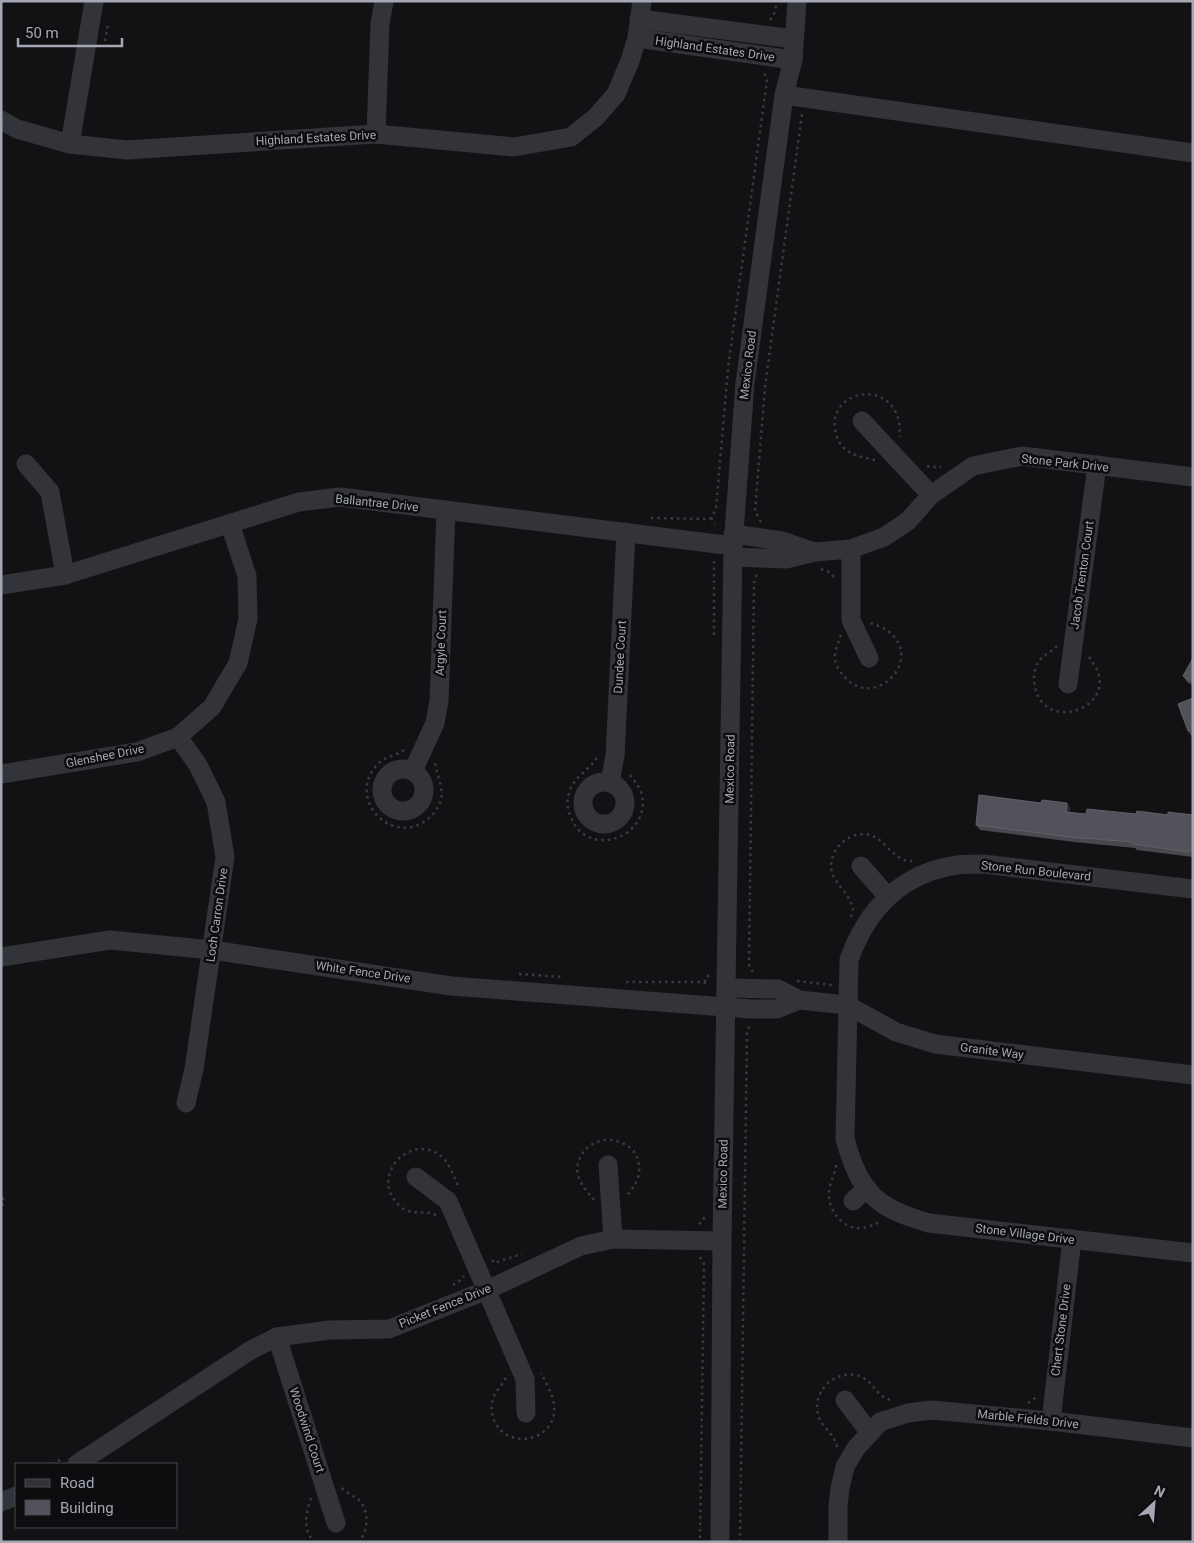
<svg xmlns="http://www.w3.org/2000/svg" width="1194" height="1543" viewBox="0 0 1194 1543" font-family="Roboto,sans-serif">
  <style>
    .lines { fill: none; stroke-linecap: round; stroke-linejoin: round }
    .path { stroke: #393b40; stroke-width: 2.5; stroke-dasharray: 2.5 4; stroke-linecap: butt }
    .minor { stroke: #333439; stroke-width: 19 }
    .wall { fill: #48494f }
    .shaded-wall { fill: #2e2f33 }
    .building { fill: #52535a; stroke: #5f6168 }
    .labels { text-anchor: middle; stroke-width: 5; stroke-linejoin: round; paint-order: stroke }
    .street-label { font-size: 12px; fill: #a4a8b4; stroke: #0d0d0f }
  </style>
  <rect width="100%" height="100%" fill="#121214"/>
  <g class="lines">
    <!-- path -->
    <g class="path">
      <polyline points="770,20 775,12 777,1"/>
      <polyline points="105,41 108,24"/>
      <path d="M875 460C858 456 841 454 836 434 824 391 890 377 899 422 900 427 899 432 900 437"/>
      <polyline points="927,466 930,467 941,467"/>
      <polyline points="651,518 708,519 711,518 716,509 728,368 767,80 764,72"/>
      <polyline points="711,518 715,524"/>
      <polyline points="761,522 755,511 765,387 802,114"/>
      <polyline points="821,569 829,572 835,578"/>
      <polyline points="714,635 714,560"/>
      <path d="M841 635C839 641 836 647 835 654 834 661 838 670 843 675 873 713 926 660 888 631 883 627 876 625 870 623"/>
      <path d="M1057 646C1052 652 1044 654 1039 661 1034 668 1033 679 1035 687 1045 733 1114 709 1097 670 1095 665 1091 661 1089 656"/>
      <path d="M404 750C396 756 385 756 378 764 347 794 385 843 422 823 431 818 438 809 441 800 444 786 436 775 435 762"/>
      <path d="M597 758C589 770 575 776 570 790 566 800 567 810 572 820 591 860 654 835 641 792 638 785 633 779 628 773"/>
      <path d="M851 917C852 913 854 910 852 906 846 886 823 879 834 853 838 846 843 840 851 837 882 823 888 862 912 861"/>
      <polyline points="753,972 749,965 754,583 757,574"/>
      <polyline points="519,974 563,977"/>
      <polyline points="797,981 831,985 831,982"/>
      <polyline points="626,982 703,982 707,980 709,973"/>
      <polyline points="704,982 707,986"/>
      <path d="M836 1165C835 1174 830 1182 829 1191 827 1210 843 1230 862 1228 869 1227 875 1224 881 1222"/>
      <polyline points="1,1191 4,1203 1,1207"/>
      <path d="M594 1200C588 1192 580 1185 578 1174 576 1168 578 1161 581 1156 596 1128 643 1139 639 1172 638 1182 632 1189 627 1196"/>
      <path d="M436 1215C424 1209 412 1217 400 1206 366 1176 414 1127 445 1160 451 1168 455 1179 459 1188"/>
      <polyline points="699,1224 703,1221 705,1214"/>
      <polyline points="700,1257 704,1264 700,1542"/>
      <polyline points="492,1260 494,1263 522,1254"/>
      <polyline points="453,1285 461,1280 464,1276"/>
      <path d="M506 1378C503 1383 498 1389 495 1394 492 1400 491 1407 492 1413 499 1452 558 1445 554 1405 553 1394 546 1383 541 1373"/>
      <polyline points="1028,1403 1038,1396"/>
      <path d="M837 1447C834 1432 821 1428 818 1414 812 1389 838 1367 862 1377 874 1383 877 1398 892 1400"/>
      <polyline points="52,1464 62,1459"/>
      <path d="M342 1488C347 1493 354 1496 359 1500 370 1512 368 1530 359 1542"/>
      <path d="M311 1498C306 1514 302 1528 314 1542"/>
      <polyline points="740,1542 747,1032 750,1025"/>
    </g>
    <!-- minor -->
    <g class="minor">
      <polyline points="639,19 794,39"/>
      <polyline points="637,38 793,60"/>
      <polyline points="784,95 1193,153"/>
      <polyline points="1,120 17,129 70,144 127,150 376,134 514,147 571,137 596,117 616,94 630,61 637,38 642,1"/>
      <polyline points="376,134 380,24 384,1"/>
      <polyline points="70,144 94,1"/>
      <polyline points="862,421 931,495"/>
      <polyline points="26,464 50,492 65,575"/>
      <polyline points="733,534 782,541 814,552"/>
      <polyline points="851,549 851,620 869,658"/>
      <polyline points="733,557 786,559 815,552 851,549 884,537 908,521 931,495 973,466 1022,456 1193,477"/>
      <polyline points="1,585 65,575 299,502 340,497 733,546"/>
      <polyline points="1068,684 1097,465"/>
      <polyline points="178,737 198,765 216,802 225,857 194,1069 186,1103"/>
      <circle cx="403" cy="790" r="21"/>
      <polyline points="413,771 435,723 439,701 446,510"/>
      <polyline points="1,774 137,752 178,737 212,707 238,663 248,619 247,576 230,524"/>
      <circle cx="604" cy="803" r="21"/>
      <polyline points="610,782 615,756 626,532"/>
      <polyline points="861,866 888,897"/>
      <path d="M1193 889 984 864C975 864 966 864 957 865 902 873 867 909 849 960L845 1139C860 1192 875 1208 929 1223L1193 1253"/>
      <polyline points="1,957 110,940 212,950 451,986 751,1009 777,1009 799,1000"/>
      <polyline points="727,988 778,989 799,1000 847,1005 896,1032 935,1044 1193,1075"/>
      <polyline points="608,1165 613,1239"/>
      <polyline points="416,1177 448,1201 525,1379 526,1413"/>
      <polyline points="853,1201 867,1188"/>
      <polyline points="277,1337 336,1523"/>
      <polyline points="845,1400 870,1433"/>
      <polyline points="1051,1421 1072,1239"/>
      <polyline points="77,1464 251,1350 277,1337 330,1330 389,1329 487,1290 581,1246 613,1239 722,1241"/>
      <polyline points="1,1502 16,1496"/>
      <polyline points="720,1542 722,1241 733,546 745,383 784,95 793,60 797,1"/>
      <polyline points="838,1542 838,1506 840,1488 845,1467 856,1448 880,1422 908,1413 931,1410 1051,1421 1193,1438"/>
    </g>
  </g>
  <!-- wall -->
  <g class="wall">
    <polygon points="1193,658 1193,685 1187,682 1183,676"/>
    <polygon points="1193,698 1193,736 1192,737 1188,731"/>
    <polygon points="1041,803 1067,803 1070,808 1070,813 1086,814 1136,814 1193,815 1193,857 1137,850 1135,848 1074,842 980,830 976,825"/>
  </g>
  <!-- shaded-wall -->
  <polygon class="shaded-wall" points="1067,803 1070,808 1070,818 1066,812"/>
  <!-- building -->
  <g class="building">
    <polygon points="1193,658 1193,682 1183,676"/>
    <polygon points="1193,698 1193,729 1188,731 1178,704"/>
    <polygon points="979,795 1041,803 1042,800 1067,803 1066,812 1086,814 1087,809 1136,814 1137,811 1168,815 1168,812 1193,815 1193,850 1189,850 1189,852 1133,844 1133,842 1070,837 976,825"/>
  </g>
  <g class="labels">
    <!-- street labels -->
    <g class="street-label">
      <text transform="translate(715 49) rotate(8)" y="4">Highland Estates Drive</text>
      <text transform="translate(316 138) rotate(-3)" y="4">Highland Estates Drive</text>
      <text transform="translate(748 365) rotate(-83)" y="4">Mexico Road</text>
      <text transform="translate(1065 463) rotate(6)" y="4">Stone Park Drive</text>
      <text transform="translate(377 503) rotate(6)" y="4">Ballantrae Drive</text>
      <text transform="translate(1082 575) rotate(-82)" y="4">Jacob Trenton Court</text>
      <text transform="translate(441 643) rotate(-88)" y="4">Argyle Court</text>
      <text transform="translate(620 657) rotate(-87)" y="4">Dundee Court</text>
      <text transform="translate(105 756) rotate(-11)" y="4">Glenshee Drive</text>
      <text transform="translate(730 769) rotate(-89)" y="4">Mexico Road</text>
      <text transform="translate(1036 871) rotate(6)" y="4">Stone Run Boulevard</text>
      <text transform="translate(217 915) rotate(-82)" y="4">Loch Carron Drive</text>
      <text transform="translate(363 972) rotate(8)" y="4">White Fence Drive</text>
      <text transform="translate(992 1051) rotate(7)" y="4">Granite Way</text>
      <text transform="translate(723 1174) rotate(-89)" y="4">Mexico Road</text>
      <text transform="translate(1025 1234) rotate(7)" y="4">Stone Village Drive</text>
      <text transform="translate(445 1306) rotate(-22)" y="4">Picket Fence Drive</text>
      <text transform="translate(1061 1330) rotate(-83)" y="4">Chert Stone Drive</text>
      <text transform="translate(1028 1419) rotate(6)" y="4">Marble Fields Drive</text>
      <text transform="translate(307 1430) rotate(72)" y="4">Woodwind Court</text>
    </g>
  </g>
  <!-- border -->
  <rect width="1194" height="1543" fill="none" stroke="#a4a8b4" stroke-width="5"/>
  <!-- legend -->
  <rect x="15" y="1463" width="162" height="65" fill="#0d0d0f" stroke="#494b51"/>
  <rect x="25" y="1479" width="25" height="8" fill="#333439" stroke="#494b51"/>
  <text x="60" y="1488" font-size="15" fill="#a4a8b4">Road</text>
  <rect x="25" y="1500" width="25" height="15" fill="#52535a" stroke="#494b51"/>
  <text x="60" y="1513" font-size="15" fill="#a4a8b4">Building</text>
  <!-- north arrow -->
  <g transform="translate(1154 1503) rotate(26)" stroke="#0d0d0f" stroke-width="4" paint-order="stroke">
  <path d="M0-4L9 19L0 12L-9 19Z" fill="#a4a8b4"/>
  <text y="-8" font-size="14" font-weight="bold" text-anchor="middle" fill="#a4a8b4">N</text>
  </g>
  <!-- scale -->
  <path d="M18 38v8h104v-8" fill="none" stroke="#a4a8b4" stroke-width="2.5"/>
  <text x="25" y="38" font-size="15" fill="#a4a8b4" stroke="#0d0d0f" stroke-width="4" paint-order="stroke">50 m</text>
</svg>
